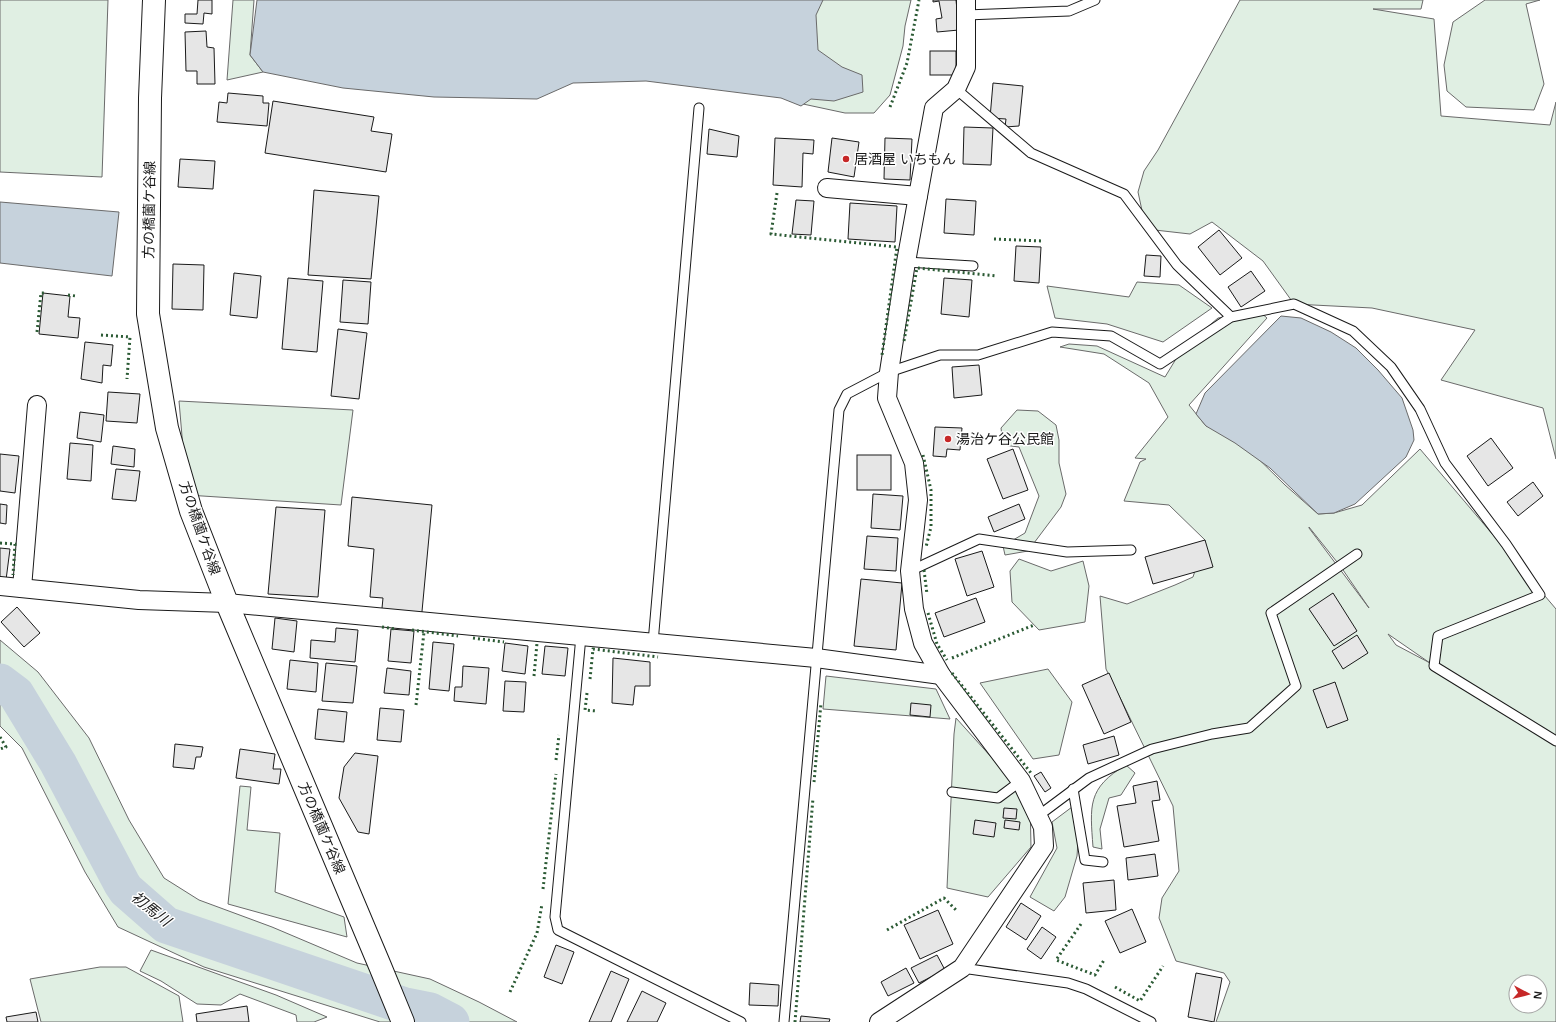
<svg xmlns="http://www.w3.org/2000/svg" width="1556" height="1022" viewBox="0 0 1556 1022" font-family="Arial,'Noto Sans JP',sans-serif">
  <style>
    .green { fill: #e0efe3; stroke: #6a6a6a; fill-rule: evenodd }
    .water { fill: #c6d2dc; stroke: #6a6a6a }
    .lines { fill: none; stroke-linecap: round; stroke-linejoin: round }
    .river { stroke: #c6d2dc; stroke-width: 37 }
    .building { fill: #e6e6e6; stroke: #1a1a1a }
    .service-casing { stroke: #1a1a1a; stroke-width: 11 }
    .minor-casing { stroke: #1a1a1a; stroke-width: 20 }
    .secondary-casing { stroke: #1a1a1a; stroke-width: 24 }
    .service { stroke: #fff; stroke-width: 9 }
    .minor { stroke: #fff; stroke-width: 18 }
    .secondary { stroke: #fff; stroke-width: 22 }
    .hedge { stroke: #2b5a34; stroke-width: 3; stroke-dasharray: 2 3; stroke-linecap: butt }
    .poi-dot { fill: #c62828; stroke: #fff; stroke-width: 1.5 }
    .labels { text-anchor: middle; stroke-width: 3; stroke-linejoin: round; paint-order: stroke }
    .poi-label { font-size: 14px; fill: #1a1a1a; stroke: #fff; text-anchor: start }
    .street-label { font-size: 14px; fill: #1a1a1a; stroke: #fff }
    .water-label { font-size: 15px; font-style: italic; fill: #1a1a1a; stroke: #fff }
  </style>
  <rect width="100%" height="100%" fill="#fff"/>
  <!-- green -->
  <g class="green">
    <polygon points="0,0 108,0 102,177 0,172"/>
    <polygon points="233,0 254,0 250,55 263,72 227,80"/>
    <polygon points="813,0 911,0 905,26 903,46 890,95 874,113 845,113 789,101"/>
    <polygon points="1240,0 1423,0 1421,9 1373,9 1434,19 1441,116 1550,125 1556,102 1556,459 1543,408 1441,380 1475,330 1372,308 1294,304 1263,261 1212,222 1190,234 1146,229 1138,192 1144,171 1158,150"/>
    <polygon points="1485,0 1540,0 1526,4 1544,84 1534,110 1466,107 1447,91 1444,65 1453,22"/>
    <polygon points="1137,282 1179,285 1212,308 1163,342 1107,324 1055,318 1047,286 1129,297"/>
    <path d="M1260 312 1267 318 1189 405 1206 426 1226 427 1285 485 1318 514 1334 513 1362 505 1420 449 1556 609V1022H1216L1230 982 1224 973 1176 961 1159 918 1162 898 1179 871 1173 806 1106 669 1100 596 1127 604 1175 585 1193 577 1205 540 1169 505 1124 501 1140 462 1146 459 1135 458 1168 417 1149 383 1104 354 1060 347 1069 344 1097 346 1165 377 1182 349 1218 318ZM1309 527 1341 567 1369 608 1309 528ZM1388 634 1430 663 1396 645ZM1516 982H1540V1006H1516Z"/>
    <polygon points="179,401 353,410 341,505 187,495"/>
    <polygon points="1017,410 1038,411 1056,425 1059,440 1059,463 1066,494 1061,507 1028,551 1005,555 1003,546 1025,533 1039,496 1019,447 1003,445 1001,428"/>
    <polygon points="1019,559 1051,571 1083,561 1089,586 1085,622 1039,630 1012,602 1010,571"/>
    <polygon points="0,640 38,672 89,738 129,820 164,878 199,900 272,927 357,963 430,979 479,1002 517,1022 380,1022 204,967 118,927 85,872 22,748 0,726"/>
    <polygon points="1048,669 1072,702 1059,755 1033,759 980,683"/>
    <polygon points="826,676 936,689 950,719 823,709"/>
    <polygon points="956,718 1030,800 1031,847 988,897 947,888 954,734"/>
    <path d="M1126 765 1135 773 1121 795 1109 798 1100 829 1102 849 1093 847C1090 806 1087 788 1126 765Z"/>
    <polygon points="240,786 251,787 247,830 280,833 275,892 344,917 347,937 228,904"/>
    <polygon points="1072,807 1079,828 1077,856 1065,897 1054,911 1030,897 1057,848 1052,822"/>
    <polygon points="151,950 276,995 327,1017 314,1022 297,1022 296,1015 240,994 221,1005 197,1004 161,981 140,971"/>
    <polygon points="100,967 126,967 179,996 183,1022 41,1022 30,979"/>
  </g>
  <!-- water -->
  <g class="water">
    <polygon points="257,0 823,0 816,15 818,50 842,67 862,75 863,92 834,101 811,99 801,106 781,98 646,81 573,83 537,99 434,97 343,88 263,72 250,55"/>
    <polygon points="0,202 119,212 112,276 0,263"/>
    <polygon points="1281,316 1301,318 1331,332 1356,348 1378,370 1402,398 1413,430 1414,440 1406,457 1355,504 1334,513 1318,514 1270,468 1235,443 1206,426 1196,414 1205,393"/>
  </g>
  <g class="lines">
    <!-- river -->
    <polyline class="river" points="0,682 16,694 58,763 122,884 126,890 166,925 405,1006 430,1011 451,1022"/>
  </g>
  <!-- building -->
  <g class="building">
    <polygon points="198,0 212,0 212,14 204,13 203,24 185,23 185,14 197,14"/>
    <polygon points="933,0 956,0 959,30 937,32 936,19 942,18 939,1 933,2"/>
    <polygon points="206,31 207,47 214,48 215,84 197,84 197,71 186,71 185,32"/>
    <rect x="930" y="51" width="26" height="24"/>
    <polygon points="993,83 1023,86 1019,126 1005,127 1006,119 990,118"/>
    <polygon points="228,93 263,96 263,103 269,103 267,126 217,122 219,102 227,103"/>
    <polygon points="273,101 374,117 371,131 392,134 386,172 265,153"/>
    <polygon points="964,127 993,128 991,165 963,164"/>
    <polygon points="709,129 739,136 737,157 707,154"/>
    <polygon points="775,138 814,140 813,154 803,153 802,187 773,185"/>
    <polygon points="832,138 859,142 854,177 828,172"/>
    <polygon points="885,138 912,139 910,180 884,179"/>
    <polygon points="180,159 215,161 213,189 178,187"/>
    <polygon points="314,190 379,196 371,279 308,275"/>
    <polygon points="946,199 976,201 974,235 944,233"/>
    <polygon points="796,200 814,201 811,235 792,234"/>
    <polygon points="850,203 897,206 895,242 848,239"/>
    <polygon points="1219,230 1242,258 1220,275 1198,247"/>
    <polygon points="1016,246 1041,247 1039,283 1014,281"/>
    <polygon points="1146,255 1161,256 1160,277 1144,276"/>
    <polygon points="173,264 204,265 203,310 172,309"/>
    <polygon points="1251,271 1265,291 1241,307 1228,287"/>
    <polygon points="234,273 261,276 257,318 230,315"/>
    <polygon points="288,278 323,281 317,352 282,349"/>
    <polygon points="944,278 972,280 969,317 941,314"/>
    <polygon points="343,280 371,282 368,324 340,322"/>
    <polygon points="43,293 70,296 68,317 80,318 78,338 39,334"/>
    <polygon points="338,329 367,333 359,399 331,396"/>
    <polygon points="85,342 113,345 111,366 103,365 102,383 81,379"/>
    <polygon points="979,365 982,395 954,398 952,367"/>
    <polygon points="108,392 140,394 137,423 106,421"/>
    <polygon points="80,412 104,415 101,442 77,438"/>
    <polygon points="935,427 962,428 960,450 947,449 946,457 933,456"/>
    <polygon points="1491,438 1513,468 1488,486 1467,456"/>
    <polygon points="70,443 93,445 91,481 67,479"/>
    <polygon points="113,446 135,449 134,467 111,464"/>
    <polygon points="1013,449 1028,490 1003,499 987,459"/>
    <polygon points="0,454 19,456 15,493 0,491"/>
    <rect x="857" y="455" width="34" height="35"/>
    <polygon points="116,469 140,471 136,501 112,499"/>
    <polygon points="1533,482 1543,496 1518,516 1507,502"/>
    <polygon points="873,494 903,496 900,530 871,528"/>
    <polygon points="352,497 432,505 421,622 381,618 383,598 370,597 374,549 348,546"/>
    <polygon points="0,504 7,505 6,524 0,523"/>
    <polygon points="1019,504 1025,519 994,532 988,517"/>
    <polygon points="276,507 325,510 318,597 268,594"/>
    <polygon points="867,536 898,538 896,571 864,569"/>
    <polygon points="1205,540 1213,567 1153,584 1145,557"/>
    <polygon points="0,548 10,549 6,580 0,580"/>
    <polygon points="982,551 994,587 967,596 955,559"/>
    <polygon points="861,579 902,583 896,650 854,646"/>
    <polygon points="1333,593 1357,631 1334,646 1309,609"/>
    <polygon points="976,598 985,622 944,637 935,613"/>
    <polygon points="17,607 40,633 24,647 1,622"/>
    <polygon points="275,618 297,621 294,652 272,649"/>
    <polygon points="336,628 358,630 355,662 310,658 311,640 335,642"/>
    <polygon points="391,629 414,631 411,663 388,661"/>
    <polygon points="1357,635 1368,653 1343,669 1332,651"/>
    <polygon points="433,642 454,644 449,691 429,689"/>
    <polygon points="505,643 528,646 525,674 502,671"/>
    <polygon points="545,646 568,648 565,676 542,674"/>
    <polygon points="613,658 650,662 650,686 635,686 633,705 612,703"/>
    <polygon points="290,660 318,663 316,692 287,689"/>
    <polygon points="326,663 357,666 353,703 322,701"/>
    <polygon points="463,666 489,668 486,704 454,701 455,687 462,687"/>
    <polygon points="387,668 411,671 409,695 384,693"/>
    <polygon points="1109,673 1131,722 1104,734 1082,685"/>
    <polygon points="505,681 526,682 524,712 503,711"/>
    <polygon points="1335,682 1348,720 1327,728 1313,690"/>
    <polygon points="911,703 931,705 930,717 910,715"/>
    <polygon points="380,708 404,710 401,742 377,740"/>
    <polygon points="318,709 347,712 344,742 315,739"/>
    <polygon points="1114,736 1119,755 1088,764 1083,745"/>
    <polygon points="175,744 203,747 201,757 196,757 194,769 173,767"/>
    <polygon points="240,749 275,754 273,769 281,769 279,784 236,778"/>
    <polygon points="355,753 378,756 369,834 358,832 339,798 344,767"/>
    <polygon points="1041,772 1051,788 1045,792 1034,776"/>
    <polygon points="1157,781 1160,800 1152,801 1159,841 1124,847 1117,806 1136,803 1133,786"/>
    <polygon points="1004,808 1017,809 1016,819 1003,818"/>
    <polygon points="975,820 996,823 994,837 973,834"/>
    <polygon points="1005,820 1020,822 1019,830 1004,828"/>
    <polygon points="1155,854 1158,876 1128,880 1126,858"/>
    <polygon points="1114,880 1116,910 1086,913 1083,883"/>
    <polygon points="1021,903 1041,916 1026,940 1006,927"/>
    <polygon points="1132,909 1146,942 1120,953 1105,921"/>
    <polygon points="938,910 953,944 920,959 904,925"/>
    <polygon points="1042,927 1056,937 1041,959 1027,949"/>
    <polygon points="556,945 574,952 562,984 544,977"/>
    <polygon points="937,955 945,970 919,983 911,968"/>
    <polygon points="906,968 914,983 888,996 881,982"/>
    <polygon points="611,971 629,979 611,1022 589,1022"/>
    <polygon points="1196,973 1222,978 1214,1022 1188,1017"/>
    <polygon points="750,983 779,985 778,1006 749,1005"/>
    <polygon points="642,991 666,1003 657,1022 627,1022"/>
    <polygon points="247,1006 249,1022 197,1022 196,1014"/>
    <polygon points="36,1012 38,1022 7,1022 6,1017"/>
    <polygon points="801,1016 830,1019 829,1022 800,1022"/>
  </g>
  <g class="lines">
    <!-- service casing -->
    <g class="service-casing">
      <g id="service">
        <polyline points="966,15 1069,11 1095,0"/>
        <polyline points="956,89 1031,153 1124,194 1177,265 1231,317"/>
        <polyline points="906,262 973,266"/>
        <polyline points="910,571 979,539 1067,552 1131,550"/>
        <polyline points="581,636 555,917 558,930 741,1022"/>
        <polyline points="653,643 699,108"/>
        <polyline points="1073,789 1085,860 1103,862"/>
        <polyline points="952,792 998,798 1021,781"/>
        <polyline points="1038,816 1089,778 1152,749 1212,734 1249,728 1296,686 1271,613 1357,554"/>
        <polyline points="962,968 1068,983 1086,989 1151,1022"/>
        <polyline points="784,1022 839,410 847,394 889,372 940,355 978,355 1052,332 1111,336 1160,364 1231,317 1294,304 1353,331 1391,367 1420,409 1445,463 1506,544 1540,595 1438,636 1434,666 1556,741"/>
      </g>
    </g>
    <!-- minor casing -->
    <g class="minor-casing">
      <g id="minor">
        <polyline points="827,188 918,196"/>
        <polyline points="0,586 139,600 227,603 816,658 941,675"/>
        <polyline points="22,588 37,405"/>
        <polyline points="879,1022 962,968 1044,846 1043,827 1021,781 941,675 923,643 914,609 910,571 918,500 914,463 887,398 889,372 906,262 934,108 956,89 966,67 966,0"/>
      </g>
    </g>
    <!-- secondary casing -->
    <g class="secondary-casing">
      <polyline id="secondary" points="154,0 150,98 148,314 167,428 191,511 227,603 380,966 403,1022"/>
    </g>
    <!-- service -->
    <use href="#service" class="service"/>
    <!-- minor -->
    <use href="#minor" class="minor"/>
    <!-- secondary -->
    <use href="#secondary" class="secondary"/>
    <!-- hedge -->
    <g class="hedge">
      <polyline points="890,107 907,63 919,0"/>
      <polyline points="777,193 771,234 897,247 882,355"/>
      <polyline points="994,239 1042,241"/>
      <polyline points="68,295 76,296"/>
      <polyline points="37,332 41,293 45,293"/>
      <polyline points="101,335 130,337 127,379"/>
      <polyline points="904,341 917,268 997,276"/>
      <polyline points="923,455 931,490 931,527 926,547"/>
      <polyline points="0,543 15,544 13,575"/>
      <polyline points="924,570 927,594"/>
      <polyline points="928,613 937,644 947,660"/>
      <polyline points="382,627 395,629"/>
      <polyline points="412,630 458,636"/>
      <polyline points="473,638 504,642"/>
      <polyline points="952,658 1034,625"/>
      <polyline points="952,673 1031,773"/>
      <polyline points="534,676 537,643"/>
      <polyline points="590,679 593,649 658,657"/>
      <polyline points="587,693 585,710 597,711"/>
      <polyline points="416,705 424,632"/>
      <polyline points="0,737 6,747 0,749"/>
      <polyline points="556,760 559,735"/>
      <polyline points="814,782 821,703"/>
      <polyline points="543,889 556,774"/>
      <polyline points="1081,924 1056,960 1095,975 1104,960"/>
      <polyline points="887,930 944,898 957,911"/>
      <polyline points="1115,987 1140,1001 1163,966"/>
      <polyline points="510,992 537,933 542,904"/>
      <polyline points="795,1022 813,798"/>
    </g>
  </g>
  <!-- markers -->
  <g class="poi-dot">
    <circle cx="846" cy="159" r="4"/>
    <circle cx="948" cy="439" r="4"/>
  </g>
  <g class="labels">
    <!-- poi labels -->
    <g class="poi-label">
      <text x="854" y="164">居酒屋 いちもん</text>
      <text x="956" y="444">湯治ケ谷公民館</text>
    </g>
    <!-- street labels -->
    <g class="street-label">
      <text transform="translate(149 210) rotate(-89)" y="5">方の橋薗ケ谷線</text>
      <text transform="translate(200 528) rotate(71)" y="5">方の橋薗ケ谷線</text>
      <text transform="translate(322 828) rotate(67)" y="5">方の橋薗ケ谷線</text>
    </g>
    <!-- water labels -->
    <g class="water-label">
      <text transform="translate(151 909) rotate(39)" y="5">初馬川</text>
    </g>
  </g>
  <!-- north arrow -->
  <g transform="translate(1528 994) rotate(97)"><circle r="19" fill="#ffffff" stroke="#a3a3a3"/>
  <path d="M0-3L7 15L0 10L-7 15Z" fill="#c62828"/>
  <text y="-6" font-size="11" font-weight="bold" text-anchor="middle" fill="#1a1a1a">N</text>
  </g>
</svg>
